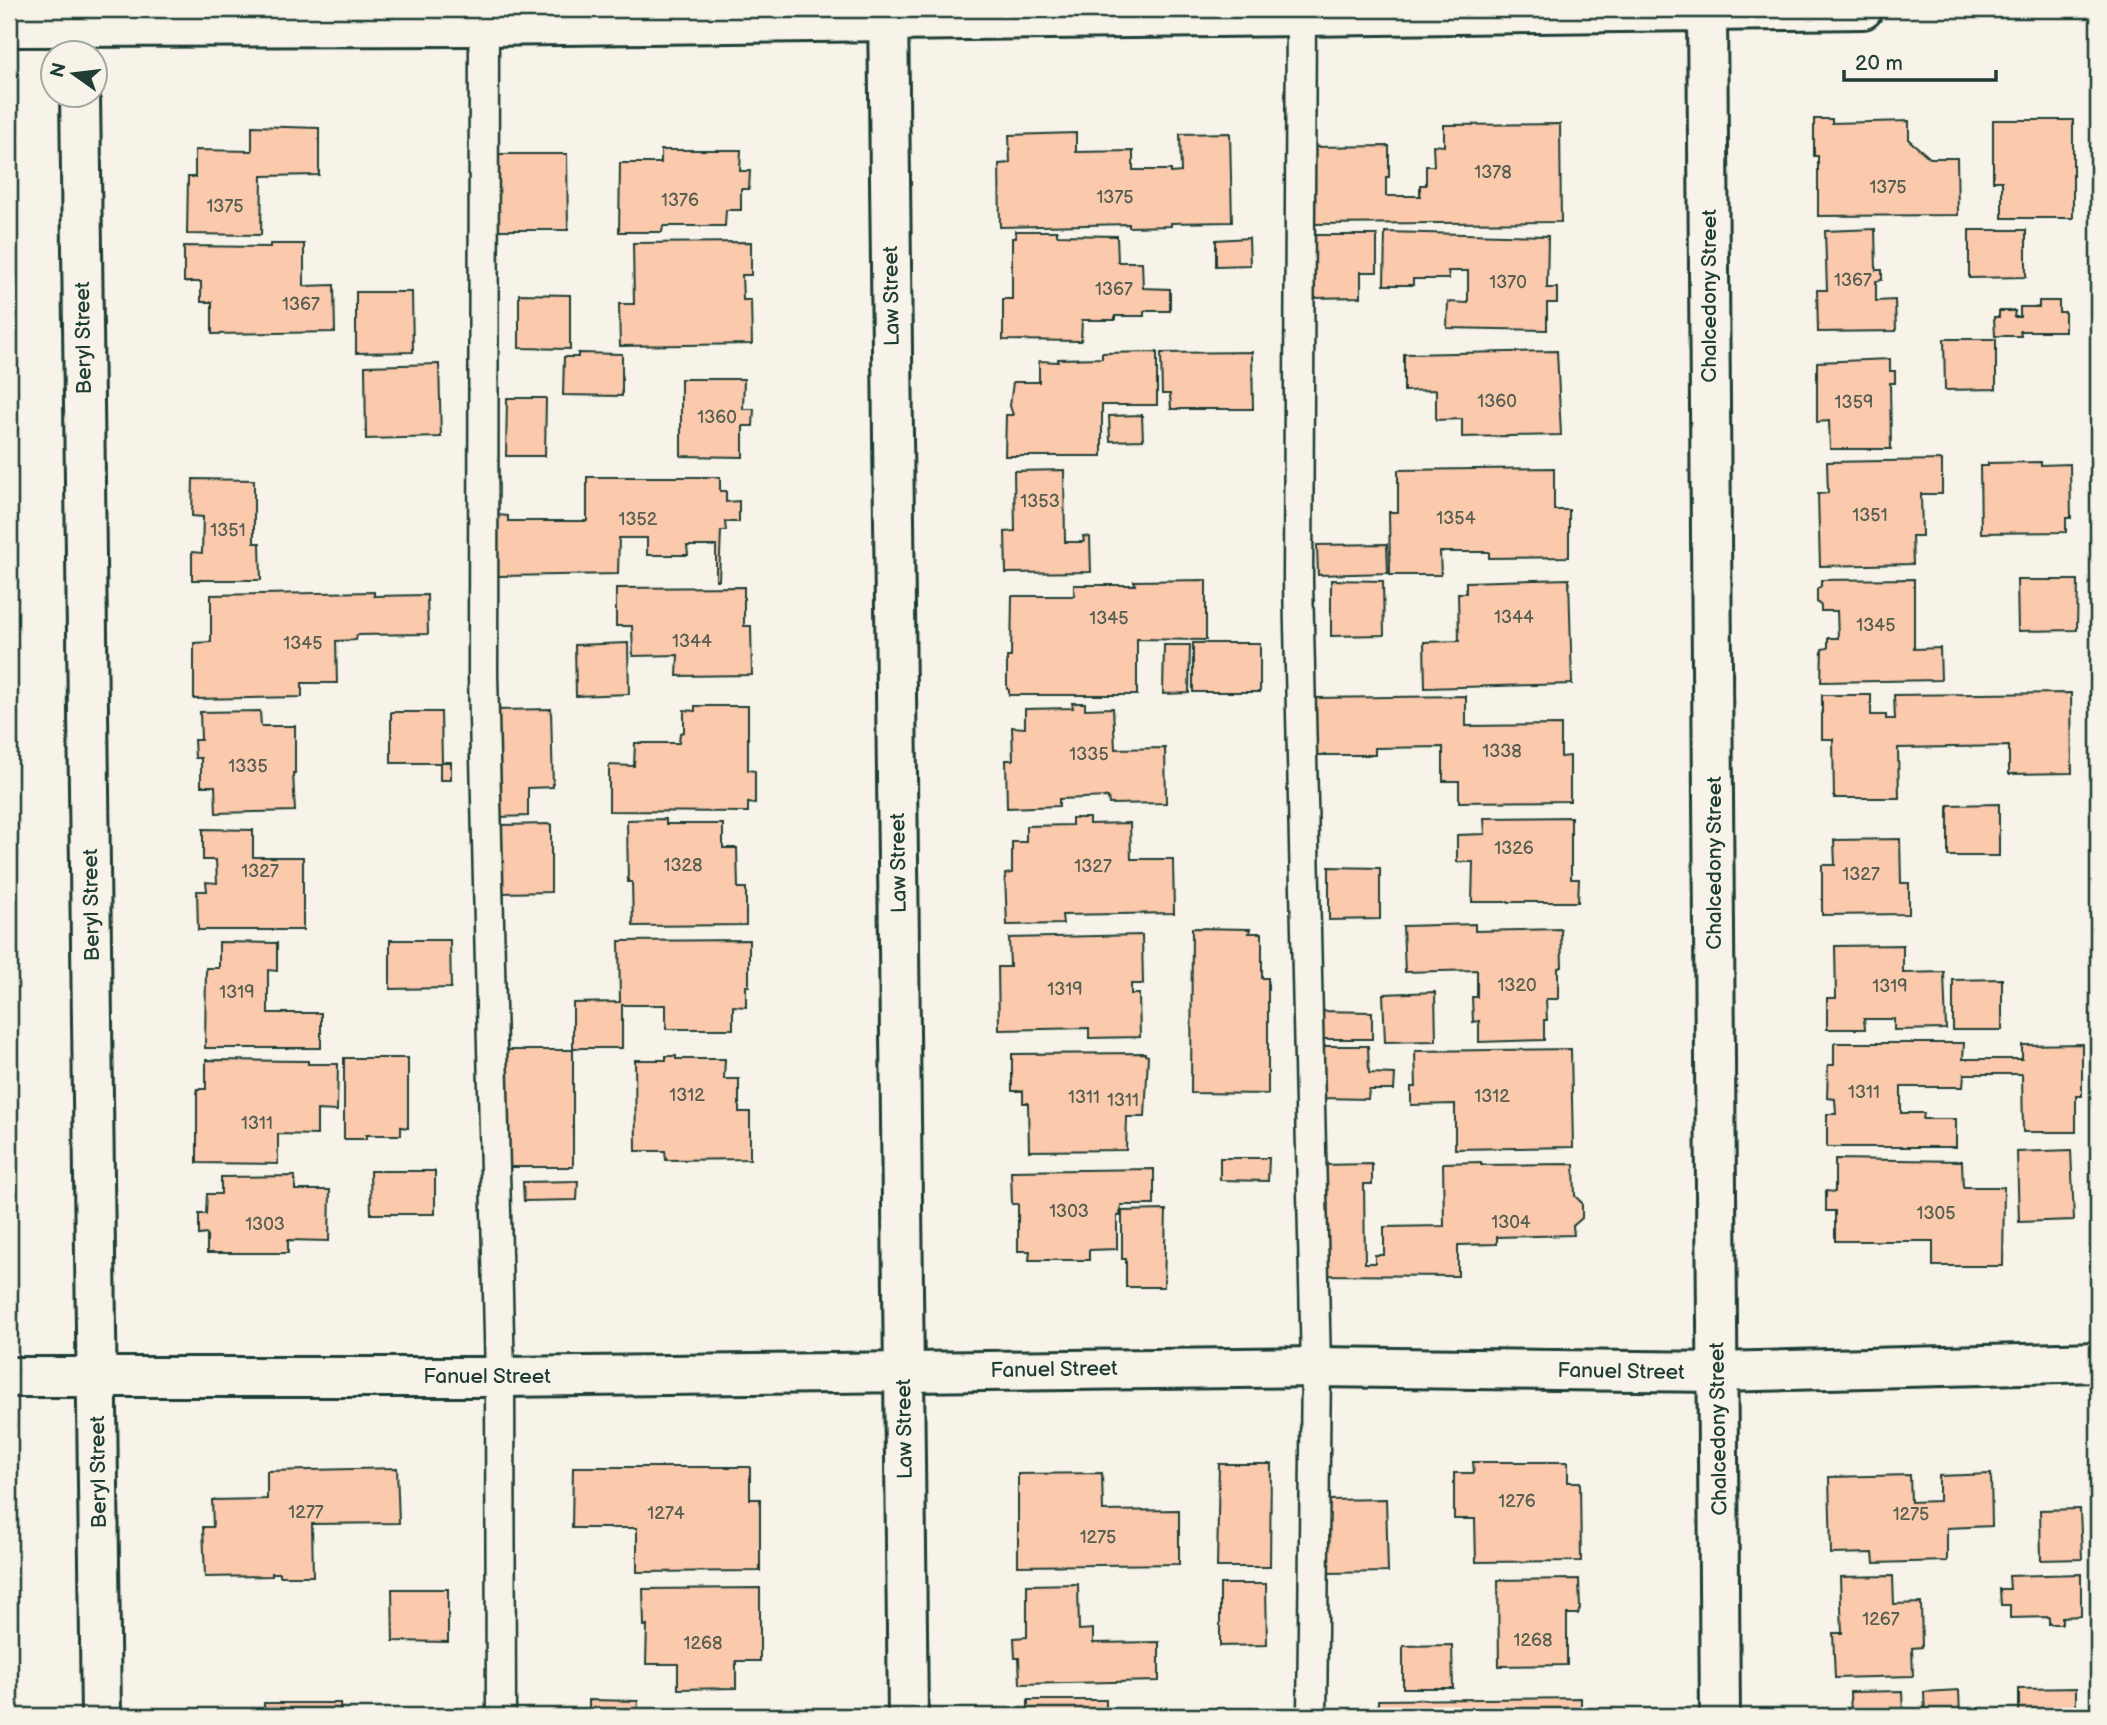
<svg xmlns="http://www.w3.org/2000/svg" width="2107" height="1725" viewBox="0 0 2107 1725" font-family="'Balsamiq Sans',sans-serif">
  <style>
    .building { fill: #fbc9ab; stroke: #1f3d34; stroke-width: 2 }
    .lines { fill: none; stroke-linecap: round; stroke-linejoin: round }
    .lane-casing { stroke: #1f3d34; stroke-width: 33 }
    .street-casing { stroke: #1f3d34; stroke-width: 44 }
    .secondary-casing { stroke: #1f3d34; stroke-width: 44 }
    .lane { stroke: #f7f3e8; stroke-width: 28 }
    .street { stroke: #f7f3e8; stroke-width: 38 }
    .secondary { stroke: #f7f3e8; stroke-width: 38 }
    .labels { text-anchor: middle; stroke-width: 7; stroke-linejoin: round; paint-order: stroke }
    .number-label { font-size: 18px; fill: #566052 }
    .street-label { font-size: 21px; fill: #1f3d34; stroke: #f7f3e8 }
  </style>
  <rect width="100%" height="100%" fill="#f7f3e8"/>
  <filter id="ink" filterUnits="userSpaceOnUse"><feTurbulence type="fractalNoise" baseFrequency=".0143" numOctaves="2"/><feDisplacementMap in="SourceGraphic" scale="14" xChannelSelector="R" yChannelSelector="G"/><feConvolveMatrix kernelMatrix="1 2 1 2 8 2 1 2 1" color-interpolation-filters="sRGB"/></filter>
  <g filter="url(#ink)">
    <!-- building -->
    <g class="building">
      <polygon points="1814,119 1832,119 1832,123 1909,121 1909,140 1930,158 1957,158 1958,215 1818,216 1818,156 1814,156"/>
      <polygon points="1993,120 2073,120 2073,218 2002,218 2002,181 1993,181"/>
      <polygon points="1560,124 1561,222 1312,224 1312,147 1389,146 1389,177 1386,177 1386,196 1420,196 1420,185 1426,185 1426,166 1434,166 1433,145 1444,146 1444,125"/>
      <polygon points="252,126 319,128 319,175 262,176 261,235 187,234 188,177 195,177 195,150 252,151"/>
      <polygon points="1076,133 1076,152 1133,151 1133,170 1171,170 1171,173 1181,172 1180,134 1230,133 1232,222 1171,223 1171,226 1129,227 1129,224 1000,227 999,164 1010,163 1009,135"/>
      <polygon points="661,150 741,150 740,171 750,171 749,189 741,189 741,210 726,210 725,226 663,226 662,232 619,232 620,163 661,163"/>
      <polygon points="492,154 567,154 568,230 492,230"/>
      <polygon points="1875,229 1876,270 1882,270 1882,280 1876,281 1876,301 1895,300 1896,331 1818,332 1817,290 1827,290 1825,231"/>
      <polygon points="1969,230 2026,230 2026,277 1969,278"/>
      <polygon points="1016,231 1057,231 1057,235 1117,236 1118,262 1142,262 1143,288 1170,289 1170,311 1144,311 1144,316 1115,316 1115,320 1082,320 1081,341 1003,340 1003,299 1012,299 1012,238 1016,238"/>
      <polygon points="1385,232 1548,236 1547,288 1557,288 1557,303 1547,303 1547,330 1447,328 1448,302 1468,303 1468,271 1448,271 1449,279 1413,279 1413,285 1384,285"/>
      <polygon points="1313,235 1377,235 1377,272 1361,272 1361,297 1314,298"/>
      <polygon points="1249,238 1250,265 1216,266 1216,240"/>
      <polygon points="751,242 751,275 742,275 743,300 751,300 752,344 620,346 619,304 634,304 633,243"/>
      <polygon points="270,244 304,244 304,286 334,285 335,332 212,334 212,302 201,302 201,282 184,282 184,246 270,247"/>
      <polygon points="356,292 412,292 413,352 356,353"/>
      <polygon points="519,294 570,295 570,349 519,348"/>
      <polygon points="2039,301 2059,301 2059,312 2065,312 2065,331 2020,331 2021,336 1995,336 1994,317 1999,317 1999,311 2015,311 2014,317 2020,317 2020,307 2039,307"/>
      <polygon points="1944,339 1996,339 1996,389 1945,390"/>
      <polygon points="1557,351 1561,435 1462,437 1462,419 1436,420 1436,390 1404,391 1404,354"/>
      <polygon points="1157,352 1157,405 1102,405 1102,456 1005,456 1006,415 1013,415 1010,406 1013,382 1039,382 1039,361 1058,362 1058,359 1102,358 1102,353"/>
      <polygon points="1252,352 1253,409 1171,409 1170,394 1162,394 1161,353"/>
      <polygon points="578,353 622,354 622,396 563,395 564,357 578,357"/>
      <polygon points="1890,359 1890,371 1895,371 1895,383 1890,383 1891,449 1830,449 1829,421 1817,422 1817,362"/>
      <polygon points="439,364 441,437 366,439 365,366"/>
      <polygon points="681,379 744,379 743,409 754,409 753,426 743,426 743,457 681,456"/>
      <polygon points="507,398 546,398 545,456 506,456"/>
      <polygon points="1142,415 1143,440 1110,441 1109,416"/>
      <polygon points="1942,460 1942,494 1921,494 1922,536 1912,536 1913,564 1820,566 1818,494 1828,493 1827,462"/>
      <polygon points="2041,462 2041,465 2070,464 2071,518 2066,518 2066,532 1981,533 1980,466 1988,466 1988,463"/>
      <polygon points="1554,468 1554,510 1569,510 1569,557 1489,558 1489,552 1440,552 1441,575 1390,575 1389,512 1398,512 1398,470"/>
      <polygon points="1064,470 1065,542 1084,542 1083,536 1090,537 1091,572 1006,573 1005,532 1015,531 1014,471"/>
      <polygon points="587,477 720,477 720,491 726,491 726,502 739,501 739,522 725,522 726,531 721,531 719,580 716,580 716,546 687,546 688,555 647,555 647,538 619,538 618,574 498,576 498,515 508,516 508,521 587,521"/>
      <polygon points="193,479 254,480 254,543 260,543 261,580 192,580 192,552 202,553 203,517 192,516"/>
      <polygon points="1387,544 1388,573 1318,575 1317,545"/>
      <polygon points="1569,579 1572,684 1425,688 1424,642 1459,641 1458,593 1466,593 1466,582"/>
      <polygon points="1914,579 1914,649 1940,648 1941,680 1821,682 1822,649 1828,648 1828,638 1838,638 1837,611 1821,611 1821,606 1817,602 1817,589 1821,586 1821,580"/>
      <polygon points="1206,580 1206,640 1137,639 1137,695 1009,695 1009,690 1007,689 1007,657 1011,657 1012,596 1074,596 1074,585 1135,585 1134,581"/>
      <polygon points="1331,580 1383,581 1384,635 1331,636"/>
      <polygon points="2017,580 2078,580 2077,630 2018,631"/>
      <polygon points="744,587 744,626 751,626 752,675 677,676 678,655 633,656 632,626 616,626 616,588"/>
      <polygon points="374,592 374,596 427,595 428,634 357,635 356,640 336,641 337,683 302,683 302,697 194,699 194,643 211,642 211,595"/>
      <polygon points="628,643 629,694 576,696 575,645"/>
      <rect x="1193" y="643" width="67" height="49"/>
      <polygon points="1164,645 1190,645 1189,693 1163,694"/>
      <polygon points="2071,693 2072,773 2009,774 2009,746 1898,748 1899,798 1834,798 1833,739 1822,739 1822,695 1871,695 1871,715 1886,715 1886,719 1895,719 1894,695"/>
      <polygon points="1466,696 1466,726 1561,725 1561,757 1570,756 1570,801 1459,802 1459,781 1443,781 1443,747 1375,748 1375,755 1315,755 1314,698"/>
      <polygon points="1072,703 1085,703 1085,709 1113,708 1115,749 1165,748 1166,803 1109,804 1108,797 1059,799 1059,806 1007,808 1006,760 1013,760 1012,727 1025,728 1025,709 1073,708"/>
      <polygon points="695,706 748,706 748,770 755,771 755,804 748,803 748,812 609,811 609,765 634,766 635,743 679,743 680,733 684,732 684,710 695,711"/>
      <polygon points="551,709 553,787 528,788 528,816 501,817 500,787 498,787 496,710"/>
      <polygon points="260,711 261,726 295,726 295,773 293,773 295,811 216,813 215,786 201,786 201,758 195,758 194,740 201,740 200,712"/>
      <polygon points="391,712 441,712 442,762 451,762 451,780 440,780 440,763 391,763"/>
      <polygon points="1999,804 1999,856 1948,856 1948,805"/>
      <polygon points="1571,817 1571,879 1579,879 1578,902 1472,902 1473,862 1457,862 1457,835 1485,834 1484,818"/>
      <polygon points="1072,818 1089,818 1089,824 1130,823 1131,859 1173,859 1174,913 1062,915 1063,924 1007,925 1005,874 1012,873 1012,842 1026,842 1026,826 1072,825"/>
      <polygon points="666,819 666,824 723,824 723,848 737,848 738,888 746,888 746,925 633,926 632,882 628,882 627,820"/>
      <polygon points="551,824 551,892 501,893 499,825"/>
      <polygon points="203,829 253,830 253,857 303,857 303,930 198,930 197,891 207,891 206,882 217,883 216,860 203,860"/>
      <polygon points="1900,839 1901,883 1909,883 1909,914 1822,915 1822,865 1835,865 1834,840"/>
      <polygon points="1329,867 1380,868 1380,919 1329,920"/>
      <polygon points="1475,924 1475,931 1561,929 1562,967 1558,968 1558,999 1546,999 1547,1020 1544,1020 1544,1040 1479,1042 1479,1021 1473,1022 1472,997 1477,997 1477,970 1405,972 1403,926"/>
      <polygon points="1192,928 1250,929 1249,933 1262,933 1262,978 1268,978 1268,1094 1191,1093"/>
      <polygon points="1142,935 1143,984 1131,984 1131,994 1139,994 1140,1037 1089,1038 1089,1028 999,1030 998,967 1010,967 1009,938"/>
      <polygon points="390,940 450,940 451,988 390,989"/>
      <polygon points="749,940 749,986 746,986 746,1007 733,1006 733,1029 666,1029 666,1005 622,1005 622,1048 573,1048 573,1003 620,1002 619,941"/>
      <polygon points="219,942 277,943 277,971 268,970 268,1013 321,1013 321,1048 205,1048 206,968 219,968"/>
      <polygon points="1903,945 1903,973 1944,972 1946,1029 1894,1030 1894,1019 1864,1019 1865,1029 1827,1029 1827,998 1836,998 1835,946"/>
      <polygon points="2002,979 2002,1030 1953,1030 1953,980"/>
      <polygon points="1435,992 1436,1041 1385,1042 1383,994"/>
      <polygon points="1319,1011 1372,1012 1372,1039 1320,1039"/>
      <polygon points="1834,1043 1964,1043 1963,1059 2022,1059 2022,1045 2082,1044 2082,1096 2076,1096 2076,1132 2023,1132 2022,1074 1964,1074 1963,1087 1901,1087 1901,1113 1924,1113 1923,1119 1956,1119 1956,1147 1827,1147 1827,1114 1836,1114 1835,1099 1827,1098 1828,1065 1834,1065"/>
      <polygon points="1321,1046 1368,1046 1369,1073 1395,1074 1394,1090 1369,1090 1368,1099 1321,1098"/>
      <polygon points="1571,1049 1573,1147 1455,1149 1455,1104 1411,1105 1411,1087 1416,1087 1415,1051"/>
      <polygon points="504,1050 573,1050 573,1167 505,1167"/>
      <polygon points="1145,1053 1145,1055 1148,1056 1145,1117 1127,1117 1126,1150 1029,1151 1028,1103 1023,1103 1023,1091 1012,1091 1012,1054"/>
      <polygon points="666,1056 676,1056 676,1059 725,1059 724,1079 739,1079 739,1112 750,1112 750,1159 666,1160 665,1151 636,1151 635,1060 666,1060"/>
      <polygon points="344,1058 408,1058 408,1128 401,1127 401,1135 366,1135 366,1139 344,1139"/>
      <polygon points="206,1060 308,1061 308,1064 338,1064 337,1111 317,1110 317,1135 278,1134 278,1164 197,1163 197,1089 206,1089"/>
      <polygon points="2071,1150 2074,1220 2019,1222 2017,1152"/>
      <polygon points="1220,1158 1269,1158 1268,1181 1220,1180"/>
      <polygon points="1835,1159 1962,1161 1963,1187 2004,1187 2003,1266 1933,1266 1933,1241 1835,1241 1835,1211 1826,1211 1826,1191 1835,1192"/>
      <polygon points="1481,1162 1481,1165 1574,1164 1575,1196 1582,1203 1582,1218 1573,1226 1574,1235 1497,1237 1497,1244 1458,1245 1458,1276 1319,1275 1320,1165 1372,1164 1372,1184 1364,1184 1365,1263 1375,1263 1375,1255 1384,1255 1384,1227 1444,1226 1443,1163"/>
      <polygon points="1154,1169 1154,1205 1121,1205 1120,1216 1117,1216 1117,1249 1089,1250 1089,1260 1029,1260 1030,1251 1018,1251 1018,1204 1012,1204 1011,1171"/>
      <polygon points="370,1171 435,1171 435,1214 371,1214"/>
      <polygon points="295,1176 295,1190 330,1190 329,1241 288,1240 288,1253 207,1253 207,1234 199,1235 199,1214 206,1214 207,1194 221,1194 221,1177"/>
      <polygon points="578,1181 577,1200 524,1201 523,1182"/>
      <polygon points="1166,1210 1164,1287 1126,1287 1126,1259 1122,1259 1122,1211"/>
      <polygon points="1473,1462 1568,1462 1568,1482 1580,1482 1581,1561 1476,1562 1475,1519 1454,1519 1454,1473 1474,1473"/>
      <polygon points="1219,1464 1271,1464 1270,1567 1217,1567"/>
      <polygon points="573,1467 750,1467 750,1499 760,1499 760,1571 637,1572 637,1528 572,1528"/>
      <polygon points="397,1468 399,1523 312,1524 313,1576 280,1576 280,1573 272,1573 272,1576 205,1577 203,1527 213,1527 212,1500 267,1499 267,1471"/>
      <polygon points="1102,1473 1103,1511 1179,1510 1179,1564 1018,1566 1018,1474"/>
      <polygon points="1991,1474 1992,1526 1947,1528 1947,1561 1874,1563 1873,1553 1831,1554 1829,1477 1910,1475 1911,1502 1939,1501 1939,1476"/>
      <polygon points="1386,1499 1388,1572 1328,1573 1326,1500"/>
      <polygon points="2080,1509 2082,1559 2041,1560 2040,1510"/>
      <polygon points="2081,1574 2081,1616 2062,1617 2062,1624 2049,1624 2049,1617 2010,1618 2010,1605 2001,1605 2000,1589 2010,1589 2009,1576"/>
      <polygon points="1893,1576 1894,1604 1921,1603 1922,1647 1912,1648 1913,1676 1835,1678 1833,1633 1842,1633 1840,1577"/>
      <polygon points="1579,1579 1580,1608 1578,1614 1567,1614 1567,1665 1499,1666 1498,1580"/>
      <polygon points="1078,1584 1079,1630 1093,1629 1093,1643 1159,1642 1159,1681 1020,1684 1019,1658 1015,1658 1014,1638 1027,1637 1027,1585"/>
      <polygon points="1220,1584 1266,1584 1267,1645 1220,1646"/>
      <polygon points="760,1588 760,1661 736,1661 736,1688 678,1689 678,1664 646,1664 647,1625 644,1626 643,1589"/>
      <polygon points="392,1589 448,1589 448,1642 393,1641"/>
      <polygon points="1452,1645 1453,1688 1403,1688 1403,1646"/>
      <polygon points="2076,1688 2076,1716 2019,1716 2019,1689"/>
      <polygon points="1959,1690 1960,1716 1925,1716 1924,1692"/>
      <polygon points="1902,1691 1903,1716 1851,1716 1850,1692"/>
      <polygon points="1581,1698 1581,1716 1378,1716 1378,1700"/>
      <polygon points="589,1700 638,1701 637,1716 589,1716"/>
      <rect x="1028" y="1700" width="78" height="16"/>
      <polygon points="264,1703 340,1703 341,1716 214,1716 214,1710 264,1710"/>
    </g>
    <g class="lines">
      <!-- lane casing -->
      <g class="lane-casing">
        <g id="lane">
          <polyline points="484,9 483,675 500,1377 501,1716"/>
          <polyline points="1301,9 1298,582 1316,1367 1312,1716"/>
        </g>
      </g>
      <!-- street casing -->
      <g class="street-casing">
        <g id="street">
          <polyline points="888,9 908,1716"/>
          <polyline points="1707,9 1720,1716"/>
          <polyline points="9,27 484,26 1863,9"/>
          <polyline points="80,94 101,1716"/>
        </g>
      </g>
      <!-- secondary casing -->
      <g class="secondary-casing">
        <polyline id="secondary" points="9,1377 500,1377 1316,1367 1717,1372 2098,1362"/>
      </g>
      <!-- lane -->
      <use href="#lane" class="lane"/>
      <!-- street -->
      <use href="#street" class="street"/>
      <!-- secondary -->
      <use href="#secondary" class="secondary"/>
    </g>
  </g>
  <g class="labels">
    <!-- number labels -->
    <g class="number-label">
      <text x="1493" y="178">1378</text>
      <text x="1888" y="193">1375</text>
      <text x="1115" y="203">1375</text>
      <text x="680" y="206">1376</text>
      <text x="225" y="212">1375</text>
      <text x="1853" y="286">1367</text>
      <text x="1508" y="288">1370</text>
      <text x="1114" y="295">1367</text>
      <text x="301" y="310">1367</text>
      <text x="1497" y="407">1360</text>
      <text x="1854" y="408">1359</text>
      <text x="717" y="423">1360</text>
      <text x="1040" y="507">1353</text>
      <text x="1870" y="521">1351</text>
      <text x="1456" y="524">1354</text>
      <text x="638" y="525">1352</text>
      <text x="228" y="536">1351</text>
      <text x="1514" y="623">1344</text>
      <text x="1109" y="624">1345</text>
      <text x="1876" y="631">1345</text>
      <text x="692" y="647">1344</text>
      <text x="303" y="649">1345</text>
      <text x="1502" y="757">1338</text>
      <text x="1089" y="760">1335</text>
      <text x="248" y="772">1335</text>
      <text x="1514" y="854">1326</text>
      <text x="683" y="871">1328</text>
      <text x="1093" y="872">1327</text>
      <text x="260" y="877">1327</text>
      <text x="1861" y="880">1327</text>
      <text x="1517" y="991">1320</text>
      <text x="1890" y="992">1319</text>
      <text x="1065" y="995">1319</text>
      <text x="237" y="998">1319</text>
      <text x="1864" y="1098">1311</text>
      <text x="687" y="1101">1312</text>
      <text x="1492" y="1102">1312</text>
      <text x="1084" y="1103">1311</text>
      <text x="1123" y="1106">1311</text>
      <text x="257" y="1129">1311</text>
      <text x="1069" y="1217">1303</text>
      <text x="1936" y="1219">1305</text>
      <text x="1511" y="1228">1304</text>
      <text x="265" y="1230">1303</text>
      <text x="1517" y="1507">1276</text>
      <text x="306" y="1518">1277</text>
      <text x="666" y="1519">1274</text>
      <text x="1911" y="1520">1275</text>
      <text x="1098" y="1543">1275</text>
      <text x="1881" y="1625">1267</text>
      <text x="1533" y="1646">1268</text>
      <text x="703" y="1649">1268</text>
    </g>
    <!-- street labels -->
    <g class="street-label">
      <text transform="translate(891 296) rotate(-91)" y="7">Law Street</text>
      <text transform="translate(1709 296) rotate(-90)" y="7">Chalcedony Street</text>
      <text transform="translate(83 338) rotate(-91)" y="7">Beryl Street</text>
      <text transform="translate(898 863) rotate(-91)" y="7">Law Street</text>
      <text transform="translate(1714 863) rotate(-90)" y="7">Chalcedony Street</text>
      <text transform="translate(91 905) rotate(-91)" y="7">Beryl Street</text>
      <text transform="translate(1054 1369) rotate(-1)" y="7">Fanuel Street</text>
      <text transform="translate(1621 1371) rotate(1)" y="7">Fanuel Street</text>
      <text x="487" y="1383">Fanuel Street</text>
      <text transform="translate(904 1429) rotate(-91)" y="7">Law Street</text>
      <text transform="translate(1718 1429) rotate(-91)" y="7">Chalcedony Street</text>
      <text transform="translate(98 1472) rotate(-91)" y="7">Beryl Street</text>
    </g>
  </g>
  <!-- margin -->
  <rect width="2107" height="1725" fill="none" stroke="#f7f3e8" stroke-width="35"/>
  <rect x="18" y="18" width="2072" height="1690" fill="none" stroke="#1f3d34" stroke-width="2.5" filter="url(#ink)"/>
  <!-- north arrow -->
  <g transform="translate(74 74) rotate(284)"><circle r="33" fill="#f7f3e8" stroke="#a1aaa0" stroke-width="2"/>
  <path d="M0-5L12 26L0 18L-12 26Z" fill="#1f3d34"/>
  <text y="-10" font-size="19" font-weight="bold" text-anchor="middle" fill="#1f3d34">N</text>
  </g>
  <!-- scale -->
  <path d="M1844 70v10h152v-10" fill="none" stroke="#1f3d34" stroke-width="3.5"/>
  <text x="1855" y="70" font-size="21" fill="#1f3d34" stroke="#f7f3e8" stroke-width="5" paint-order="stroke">20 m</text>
</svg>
